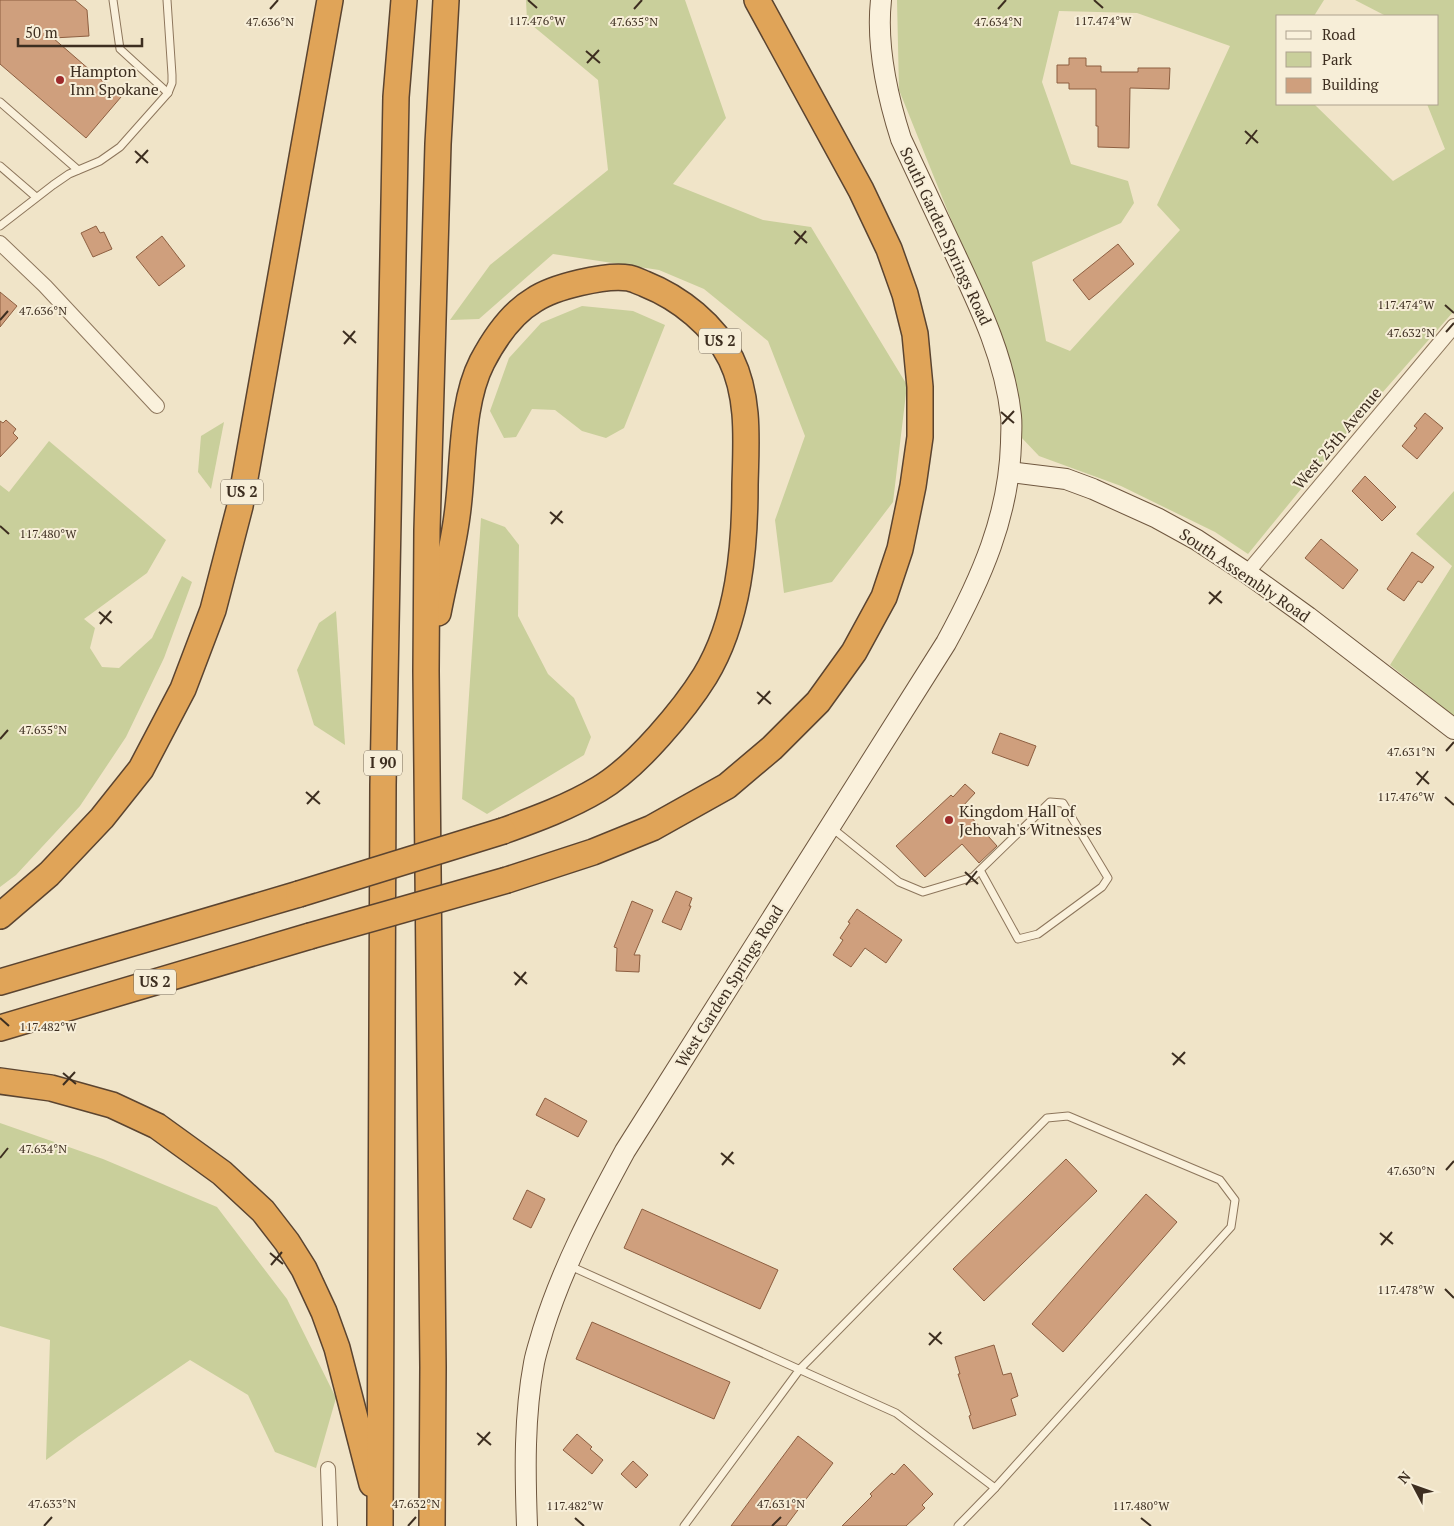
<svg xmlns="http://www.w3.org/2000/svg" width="1454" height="1526" viewBox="0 0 1454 1526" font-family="'PT Serif',serif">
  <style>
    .green { fill: #c9cf9b; fill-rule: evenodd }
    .building { fill: #cf9f7d; stroke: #8d5f41 }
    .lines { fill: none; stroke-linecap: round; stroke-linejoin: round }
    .lane-casing { stroke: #8d765c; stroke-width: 9 }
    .street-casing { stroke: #8d765c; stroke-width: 16 }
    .secondary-casing { stroke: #6f573f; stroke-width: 22 }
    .highway-casing { stroke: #5b4430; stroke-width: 28 }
    .lane { stroke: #faf1dc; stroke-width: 7 }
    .street { stroke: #faf1dc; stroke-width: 14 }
    .secondary { stroke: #faf1dc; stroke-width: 20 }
    .highway { stroke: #e0a458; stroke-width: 25 }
    .highway-bridge-casing { stroke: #5b4430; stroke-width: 28; stroke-linecap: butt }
    .highway-bridge { stroke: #e0a458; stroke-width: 25 }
    .ticks { fill: none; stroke: #3d2e20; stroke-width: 2 }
    .poi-dot { fill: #9e2a2b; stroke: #f7eed8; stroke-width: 2 }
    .labels { text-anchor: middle; stroke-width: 4; stroke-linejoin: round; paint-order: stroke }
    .shield { fill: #f7eed8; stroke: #756857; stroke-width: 1 }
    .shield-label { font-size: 15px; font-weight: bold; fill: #3d2e20 }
    .poi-label { font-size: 16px; fill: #3d2e20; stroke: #f7eed8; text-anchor: start }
    .street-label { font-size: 16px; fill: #3d2e20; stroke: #f7eed8 }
    .ticks-label { font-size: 12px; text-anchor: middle; fill: #3d2e20; stroke: #f7eed8; stroke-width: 4; stroke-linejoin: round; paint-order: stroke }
  </style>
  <rect width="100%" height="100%" fill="#f0e4c8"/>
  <!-- green -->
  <g class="green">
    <polygon points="526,0 685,0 726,118 673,184 763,220 811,227 907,385 893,502 832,582 784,593 775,520 805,436 768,341 704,289 659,270 553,254 479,319 450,320 490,265 608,170 598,80 527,21"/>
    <path d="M897 0H1324L1314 16H1278V104H1314L1393 181 1445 149 1427 104H1438V16H1386L1355 0H1454V311L1346 434 1248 554 1215 532 1121 486 1039 456 1020 436 973 274 899 90ZM1059 11 1137 13 1230 46 1157 205 1180 230 1070 351 1046 341 1032 262 1121 223 1134 203 1128 181 1071 164 1042 82Z"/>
    <polygon points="582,306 633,311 665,325 624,428 606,438 582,431 555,410 532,409 516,437 504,438 490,411 509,358 541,323"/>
    <polygon points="224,422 211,489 198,472 201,436"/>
    <polygon points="49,441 166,540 147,573 84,619 95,628 90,648 102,667 119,668 152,638 182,576 192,582 164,658 126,737 80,806 16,875 0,887 0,485 9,492"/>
    <polygon points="1454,491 1454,716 1390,665 1452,566 1416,534"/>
    <polygon points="481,518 505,527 519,545 518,616 548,674 574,698 591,737 584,755 487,814 462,799"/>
    <polygon points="336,611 345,745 314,725 297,670 319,623"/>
    <polygon points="0,1123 103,1159 217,1207 287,1299 336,1398 316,1468 275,1452 248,1395 190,1360 79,1436 46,1460 50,1340 0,1326"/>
  </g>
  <!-- building -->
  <g class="building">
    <polygon points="0,0 75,0 87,10 89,36 53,38 121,97 86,138 0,64"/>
    <polygon points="1069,58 1086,58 1086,66 1101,66 1101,72 1138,72 1138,68 1170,68 1169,89 1130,88 1129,148 1098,147 1098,126 1096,126 1096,89 1069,89 1069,83 1057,83 1057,65 1069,65"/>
    <polygon points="96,226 100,233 104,232 112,249 93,257 81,233"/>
    <polygon points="162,236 185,266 159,286 136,257"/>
    <polygon points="1118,244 1134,264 1089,300 1073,280"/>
    <polygon points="0,292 17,306 0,327"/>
    <polygon points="1425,413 1443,428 1417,459 1402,446 1417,428 1414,426"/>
    <polygon points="6,420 16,429 13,433 18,438 0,457 0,421 3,423"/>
    <polygon points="1365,476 1396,507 1382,521 1352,491"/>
    <polygon points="1321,539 1358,570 1343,589 1305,558"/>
    <polygon points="1412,552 1434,567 1422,583 1418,581 1404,601 1387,589"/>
    <polygon points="1000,733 1036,746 1028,766 992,753"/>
    <polygon points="965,784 975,793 962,807 997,846 979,863 962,844 925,877 896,846 951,795 953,797"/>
    <polygon points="676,891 692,898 689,906 691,906 681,930 662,922"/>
    <polygon points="632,901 653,910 634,955 640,955 639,972 616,971 617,948 614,947"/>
    <polygon points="857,909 902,940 886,963 865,948 851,967 833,955 843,940 840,938 850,923 848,922"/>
    <polygon points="545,1098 587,1121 578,1137 536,1115"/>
    <polygon points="1066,1159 1097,1191 984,1301 953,1269"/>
    <polygon points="527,1190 545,1199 531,1228 513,1219"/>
    <polygon points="1146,1194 1177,1222 1063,1352 1032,1324"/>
    <polygon points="642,1209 778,1270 760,1309 624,1248"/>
    <polygon points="592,1322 730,1382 714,1419 576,1359"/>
    <polygon points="994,1345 1003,1375 1011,1373 1018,1396 1011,1399 1016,1415 973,1429 969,1416 971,1415 958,1374 960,1374 955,1357"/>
    <polygon points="577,1434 592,1447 590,1449 603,1460 592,1474 563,1450"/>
    <polygon points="798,1436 833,1463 786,1526 731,1526"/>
    <polygon points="633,1461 648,1475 636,1488 621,1474"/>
    <polygon points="904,1464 933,1494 922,1505 925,1508 906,1526 842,1526 872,1496 870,1494 892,1473 894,1475"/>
  </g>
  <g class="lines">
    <!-- lane casing -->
    <g class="lane-casing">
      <g id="lane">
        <polyline points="113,0 120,49 168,93"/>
        <polyline points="0,102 78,170"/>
        <polyline points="0,166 36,197"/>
        <polyline points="0,226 53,185 69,174 100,161 120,147 168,93 172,83 172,75 167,0"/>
        <polyline points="832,828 899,882 923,892 973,877 980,870 1050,802 1063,803 1108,878 1102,887 1038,934 1018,939 980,870"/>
        <polyline points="570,1266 896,1413 995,1488 1231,1227 1235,1200 1220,1180 1068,1116 1047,1118 800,1369 684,1526"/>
        <polyline points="958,1526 995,1488"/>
      </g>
    </g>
    <!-- street casing -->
    <g class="street-casing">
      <g id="street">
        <polyline points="0,243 45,286 157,406"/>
        <polyline points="1247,573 1454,326"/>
        <polyline points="328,1469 330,1526"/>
      </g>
    </g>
    <!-- secondary casing -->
    <g class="secondary-casing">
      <g id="secondary">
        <polyline points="1010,472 1066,479 1093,489 1157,518 1197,540 1247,573 1308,617 1454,729"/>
        <path d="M527 1526C525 1472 524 1416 534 1363 536 1352 540 1341 543 1330 563 1266 593 1210 625 1151L946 643C981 579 1009 516 1011 443 1011 434 1012 425 1011 416 1005 359 980 307 956 256 938 217 919 178 901 139 887 95 876 46 881 0"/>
      </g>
    </g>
    <!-- highway casing -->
    <g class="highway-casing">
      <g id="highway">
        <path d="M438 613C444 581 453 548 457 516 464 468 460 405 482 362 494 339 512 313 534 300 553 287 606 274 629 278 634 279 640 282 645 284 680 298 714 325 731 359 750 398 746 443 745 485 745 548 739 620 705 676 692 697 676 717 659 736 642 755 621 776 599 789 569 807 536 819 503 831"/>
        <polyline points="507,880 593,852 652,828 727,786 772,748 818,702 854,652 884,597 900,549 913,486 920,437 920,387 915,334 905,294 889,249 861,190 757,0"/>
        <polyline points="0,916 49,874 102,818 141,769 183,689 213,610 240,506 330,0"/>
        <polyline points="0,982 299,894"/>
        <polyline points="0,1028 310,936"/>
        <polyline points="0,1081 51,1088 112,1105 157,1126 222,1173 263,1211 287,1242 304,1269 324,1312 337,1348 372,1484"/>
        <polyline points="380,1526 383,785 396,97 404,0"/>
        <polyline points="432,1526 433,1367 426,671 427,530 438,144 446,0"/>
      </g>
    </g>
    <!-- lane -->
    <use href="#lane" class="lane"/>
    <!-- street -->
    <use href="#street" class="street"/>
    <!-- secondary -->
    <use href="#secondary" class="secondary"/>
    <!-- highway -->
    <use href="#highway" class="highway"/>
    <!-- highway-bridge casing -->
    <g class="highway-bridge-casing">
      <g id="highway-bridge">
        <polyline points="299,894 503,831"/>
        <polyline points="310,936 507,880"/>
      </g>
    </g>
    <!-- highway-bridge -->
    <use href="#highway-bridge" class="highway-bridge"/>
  </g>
  <!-- ticks -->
  <path class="ticks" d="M528 0 537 8M1094 0 1103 8M270 9 278 0M634 9 642 0M998 9 1006 0M586 51 600 63M587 63 599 50M1245 131 1258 143M1246 144 1257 130M135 151 148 163M136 163 148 150M794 231 807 243M795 244 806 231M1445 305 1454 313M0 320 8 311M343 331 356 343M1446 332 1454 323M344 344 355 331M1001 412 1014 423M1002 424 1014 411M550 512 563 523M551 524 562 511M0 526 9 534M1209 592 1222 603M1209 604 1221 591M99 612 112 623M100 624 111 611M757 692 771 704M758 704 770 691M0 739 8 730M1446 751 1454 742M1416 772 1429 784M1417 785 1428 771M306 792 320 804M1445 797 1454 805M307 804 319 791M965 872 978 884M966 885 977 871M514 972 527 984M515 985 526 972M0 1018 9 1026M1172 1053 1185 1064M1173 1065 1185 1052M63 1073 76 1084M63 1085 75 1072M721 1153 734 1164M0 1158 8 1148M722 1165 733 1152M1446 1170 1454 1161M1380 1233 1393 1244M1381 1245 1392 1232M270 1253 283 1264M271 1265 282 1252M1445 1289 1454 1298M929 1333 942 1344M929 1345 941 1332M477 1433 491 1445M478 1445 490 1432M575 1518 584 1526M1141 1518 1151 1526M44 1526 52 1517M408 1526 416 1517M772 1526 781 1517"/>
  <!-- markers -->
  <g class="poi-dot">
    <circle cx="60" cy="80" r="5"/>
    <circle cx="949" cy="820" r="5"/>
  </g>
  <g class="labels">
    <!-- shield labels -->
    <g class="shield">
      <rect x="699" y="328.5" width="42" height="25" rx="4"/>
      <rect x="221" y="479.5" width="42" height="25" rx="4"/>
      <rect x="364" y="750.5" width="38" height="25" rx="4"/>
      <rect x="134" y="969.5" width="42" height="25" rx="4"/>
    </g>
    <g class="shield-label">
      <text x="720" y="346">US 2</text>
      <text x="242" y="497">US 2</text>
      <text x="383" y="768">I 90</text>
      <text x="155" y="987">US 2</text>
    </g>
    <!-- poi labels -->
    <g class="poi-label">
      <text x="70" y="77">Hampton<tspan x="70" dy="18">Inn Spokane</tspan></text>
      <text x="959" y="817">Kingdom Hall of<tspan x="959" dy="18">Jehovah's Witnesses</tspan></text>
    </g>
    <!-- street labels -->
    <g class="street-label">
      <text transform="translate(946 236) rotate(65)" y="6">South Garden Springs Road</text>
      <text transform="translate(1337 438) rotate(-50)" y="6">West 25th Avenue</text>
      <text transform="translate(1245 575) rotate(34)" y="6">South Assembly Road</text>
      <text transform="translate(729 986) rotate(-58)" y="6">West Garden Springs Road</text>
    </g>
  </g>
  <g class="ticks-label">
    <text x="537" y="25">117.476°W</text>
    <text x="1103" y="25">117.474°W</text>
    <text x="270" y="26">47.636°N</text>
    <text x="634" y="26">47.635°N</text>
    <text x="998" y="26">47.634°N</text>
    <text x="1406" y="309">117.474°W</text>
    <text x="43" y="315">47.636°N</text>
    <text x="1411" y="337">47.632°N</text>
    <text x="48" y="538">117.480°W</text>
    <text x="43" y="734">47.635°N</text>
    <text x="1411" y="756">47.631°N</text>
    <text x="1406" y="801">117.476°W</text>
    <text x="48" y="1031">117.482°W</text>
    <text x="43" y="1153">47.634°N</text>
    <text x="1411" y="1175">47.630°N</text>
    <text x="1406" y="1294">117.478°W</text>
    <text x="52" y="1508">47.633°N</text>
    <text x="416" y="1508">47.632°N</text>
    <text x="781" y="1508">47.631°N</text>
    <text x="575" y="1510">117.482°W</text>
    <text x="1141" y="1510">117.480°W</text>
  </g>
  <!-- legend -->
  <rect x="1276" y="15" width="162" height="90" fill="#f7eed8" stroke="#ada18e"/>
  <rect x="1286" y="31" width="25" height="8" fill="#faf1dc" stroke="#ada18e"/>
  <text x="1322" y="40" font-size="15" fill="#3d2e20">Road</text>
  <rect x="1286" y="52" width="25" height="15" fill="#c9cf9b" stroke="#ada18e"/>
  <text x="1322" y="65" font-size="15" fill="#3d2e20">Park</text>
  <rect x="1286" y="78" width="25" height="15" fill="#cf9f7d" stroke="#ada18e"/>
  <text x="1322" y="90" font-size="15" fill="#3d2e20">Building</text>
  <!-- north arrow -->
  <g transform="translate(1414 1486) rotate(311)" stroke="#f7eed8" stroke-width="4" paint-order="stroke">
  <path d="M0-4L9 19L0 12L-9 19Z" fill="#3d2e20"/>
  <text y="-8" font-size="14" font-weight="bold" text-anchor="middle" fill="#3d2e20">N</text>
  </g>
  <!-- scale -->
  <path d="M18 38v8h124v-8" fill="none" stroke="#3d2e20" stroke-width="2.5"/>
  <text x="25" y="38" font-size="15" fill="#3d2e20" stroke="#f7eed8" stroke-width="4" paint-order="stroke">50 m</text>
</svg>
